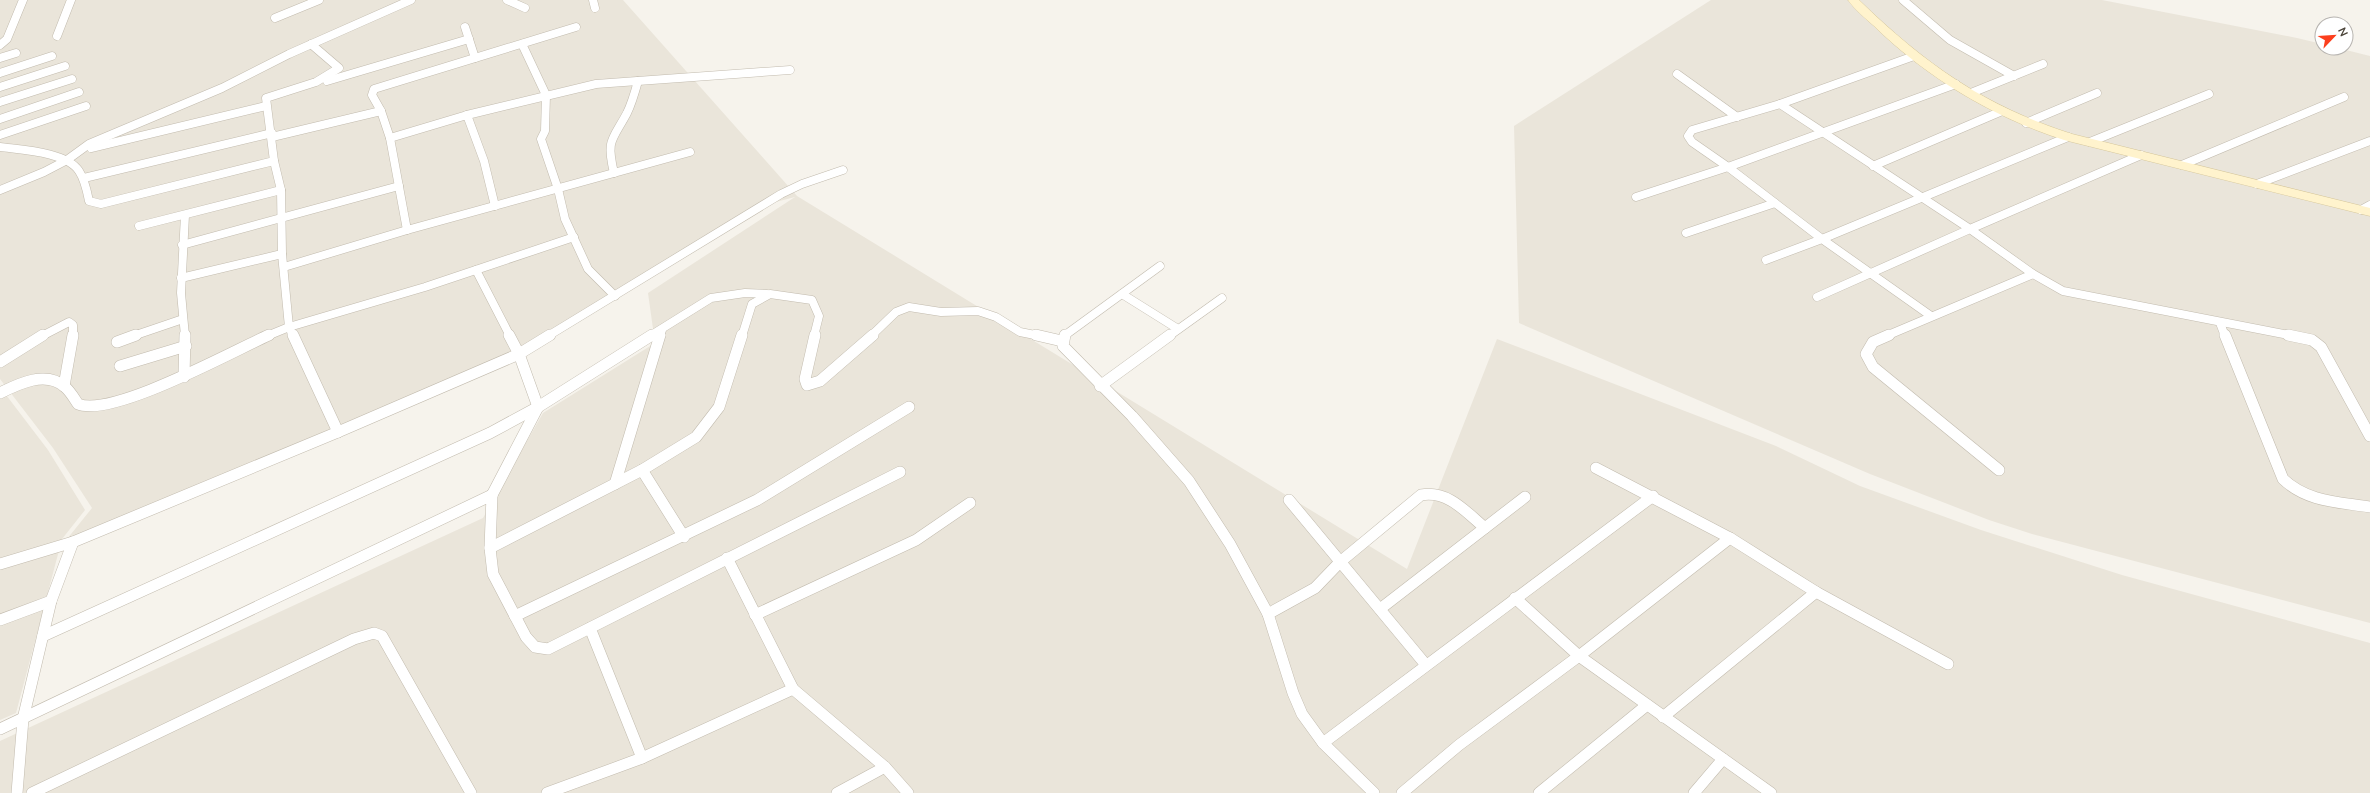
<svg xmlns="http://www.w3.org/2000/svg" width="2370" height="793" viewBox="0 0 2370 793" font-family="Mulish,sans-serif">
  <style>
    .residential { fill: #eae5da }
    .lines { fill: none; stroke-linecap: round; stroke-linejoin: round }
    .street-far1-casing { stroke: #c2bbae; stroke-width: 9 }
    .street-casing { stroke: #c2bbae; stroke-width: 12 }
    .secondary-casing { stroke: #d6c79b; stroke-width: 1 }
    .street-far1 { stroke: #fff; stroke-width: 8 }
    .street { stroke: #fff; stroke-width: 11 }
    .secondary { fill: #fff3cd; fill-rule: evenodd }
  </style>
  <rect width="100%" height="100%" fill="#f6f3ec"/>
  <!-- residential -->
  <g class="residential">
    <polygon points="0,0 623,0 797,196 1407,569 1497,339 1776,446 1860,486 1981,530 2122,575 2370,643 2370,793 0,793 0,741 483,518 543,413 655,343 648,293 795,197 748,209 504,365 67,539 92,508 53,448 0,379"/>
    <polygon points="1711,0 2102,0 2297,38 2322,44 2322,48 2338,48 2370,56 2370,623 2032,534 1989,520 1870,474 1519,323 1514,126"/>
    <polygon points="0,387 48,450 85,510 62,539 16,713 0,720"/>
  </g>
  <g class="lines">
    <!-- street-far1 casing -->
    <g class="street-far1-casing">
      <g id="street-far1">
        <polyline points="507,0 525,8"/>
        <polyline points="593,0 595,8"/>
        <polyline points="1903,0 1950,40 2014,76"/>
        <polyline points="275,18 319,0"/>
        <polyline points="465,27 475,58"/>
        <polyline points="57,36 71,0"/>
        <polyline points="522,44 546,95 545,131 541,139 558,189 565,219 588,269 615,296"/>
        <polyline points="0,45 7,39 23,0"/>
        <polyline points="1914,56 1780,104 1970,229 2141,155"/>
        <polyline points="0,58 16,53"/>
        <polyline points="0,73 52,56"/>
        <polyline points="1677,74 1737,117"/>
        <polyline points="327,81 469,39"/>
        <polyline points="1956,84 1728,167 1822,239 2068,137"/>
        <polyline points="0,87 65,66"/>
        <polyline points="1971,93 2043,64"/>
        <polyline points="0,102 72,79"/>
        <polyline points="467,115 596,84 790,70"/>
        <polyline points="0,119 79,92"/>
        <polyline points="2026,123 2097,93"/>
        <polyline points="0,135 86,106"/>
        <polyline points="272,137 381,111"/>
        <polyline points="390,138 381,111 372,95 374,89 576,27"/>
        <polyline points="2090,142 2209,94"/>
        <path d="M0 147C22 150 67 152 79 171 85 180 87 191 89 201L101 204 274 161"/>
        <polyline points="91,148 266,106"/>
        <polyline points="2182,165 2344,97"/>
        <polyline points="1873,166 2002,111"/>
        <polyline points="1728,167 1692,142 1688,136 1692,130 1780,104"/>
        <path d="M614 173C606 139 612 141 627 113 632 103 635 92 638 81"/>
        <polyline points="84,178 272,133"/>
        <polyline points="2257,184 2370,141"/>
        <polyline points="0,190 44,172 67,160 89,144 222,88 289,54 411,0"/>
        <polyline points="1636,197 1728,167"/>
        <polyline points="2361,210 2370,205"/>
        <polyline points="185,215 181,293 185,336"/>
        <polyline points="139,226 281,190"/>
        <polyline points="407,230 390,138 467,115 484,161 495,206"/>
        <polyline points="1686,233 1775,203"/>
        <polyline points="182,245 399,186"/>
        <polyline points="1766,260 1822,239 1931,316"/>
        <polyline points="284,267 407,230 690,152"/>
        <polyline points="476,270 510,336"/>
        <polyline points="2033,274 2063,291 2294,336"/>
        <polyline points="181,278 282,254"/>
        <polyline points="1122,294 1178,329"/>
        <polyline points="1817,297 1970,229 2033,274 1886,336"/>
        <polyline points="2220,323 2225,336"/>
        <polyline points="42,336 69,322 73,325 73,336"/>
        <polyline points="133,336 183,319"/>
        <polyline points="267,336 289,327 425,287 574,237"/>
        <polyline points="293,336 289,327 282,254 281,190 274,161 266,98 316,82 339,68 311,44"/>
        <polyline points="548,336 781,194 802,184 843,170"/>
        <polyline points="650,336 711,298 745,293 767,294"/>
        <polyline points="660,336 662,330"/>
        <polyline points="742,336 752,304 770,294 812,300 819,316 814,336"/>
        <polyline points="871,336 896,312 909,307 941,312 978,311 996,317 1020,332 1040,336"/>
        <polyline points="1064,336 1160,266"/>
        <polyline points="1169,336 1222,298"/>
      </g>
    </g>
    <!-- street casing -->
    <g class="street-casing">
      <g id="street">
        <polyline points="293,335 338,432"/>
        <polyline points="815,335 805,379 807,385 820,381 873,335"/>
        <polyline points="1036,335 1062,341"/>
        <polyline points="1065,335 1063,346 1132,416 1189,481 1230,544 1268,614 1293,693 1302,714 1323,743 1374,793"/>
        <polyline points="1889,335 1873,342 1866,354 1873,367 1999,470"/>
        <path d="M2225 335 2283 479C2307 502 2339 502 2370 507"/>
        <polyline points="2288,335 2312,340 2321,347 2370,436"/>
        <polyline points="117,342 136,335"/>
        <polyline points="0,362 43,335"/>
        <polyline points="120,366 186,346"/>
        <polyline points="184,377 185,335"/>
        <polyline points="64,386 73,335"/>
        <polyline points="1100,386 1170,335"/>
        <path d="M0 393C18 384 46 370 65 387 70 391 74 398 78 404 112 418 233 351 269 335"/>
        <polyline points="1596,468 1730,538 1816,592 1948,664"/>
        <polyline points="642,470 684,537"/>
        <polyline points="615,484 660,335"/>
        <polyline points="492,495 538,407 519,354 509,335"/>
        <polyline points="1289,500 1426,665"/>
        <polyline points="490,548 493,574 526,637 535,647 548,649 900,472"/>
        <polyline points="727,558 793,689 885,767 908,793"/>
        <polyline points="0,564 73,542 338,432 519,354 550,335"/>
        <polyline points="1515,598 1579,656 1771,793"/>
        <polyline points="1380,609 1525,497"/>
        <path d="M1268 614 1315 588 1340 562 1421 495C1448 490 1466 512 1485 528"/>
        <polyline points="755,615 916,540 970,503"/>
        <polyline points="515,616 757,500 909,407"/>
        <polyline points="0,620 51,601"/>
        <polyline points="590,628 642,758"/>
        <polyline points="43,636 490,433 538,407 652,335"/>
        <polyline points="1663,717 1816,592"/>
        <polyline points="0,729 492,495 490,548 642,470 696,437 719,407 742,335"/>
        <polyline points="1323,743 1653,496"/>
        <polyline points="17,793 23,719 51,601 73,542"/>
        <polyline points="32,793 354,639 374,633 382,636 471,793"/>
        <polyline points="547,793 642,758 793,689"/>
        <polyline points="837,793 885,767"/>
        <polyline points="1402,793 1459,745 1579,656 1730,538"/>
        <polyline points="1539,793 1647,705"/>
        <polyline points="1694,793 1723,759"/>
      </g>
    </g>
    <!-- secondary casing -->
    <g class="secondary-casing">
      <path id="secondary" d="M1848 0H1859C1925 64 1984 106 2072 134L2370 208V216L2064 140C1993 117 1927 78 1874 26 1865 18 1855 10 1848 0Z"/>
    </g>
    <!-- street-far1 -->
    <use href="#street-far1" class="street-far1"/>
    <!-- street -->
    <use href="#street" class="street"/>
    <!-- secondary -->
    <use href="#secondary" class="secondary"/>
  </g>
  <!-- north arrow -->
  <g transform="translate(2334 36) rotate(65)"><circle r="19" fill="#ffffff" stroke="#b7b4b0"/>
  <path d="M0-3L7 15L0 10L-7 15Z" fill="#fc3f1d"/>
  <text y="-6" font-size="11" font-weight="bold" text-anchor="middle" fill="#4b4439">N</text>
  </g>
</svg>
